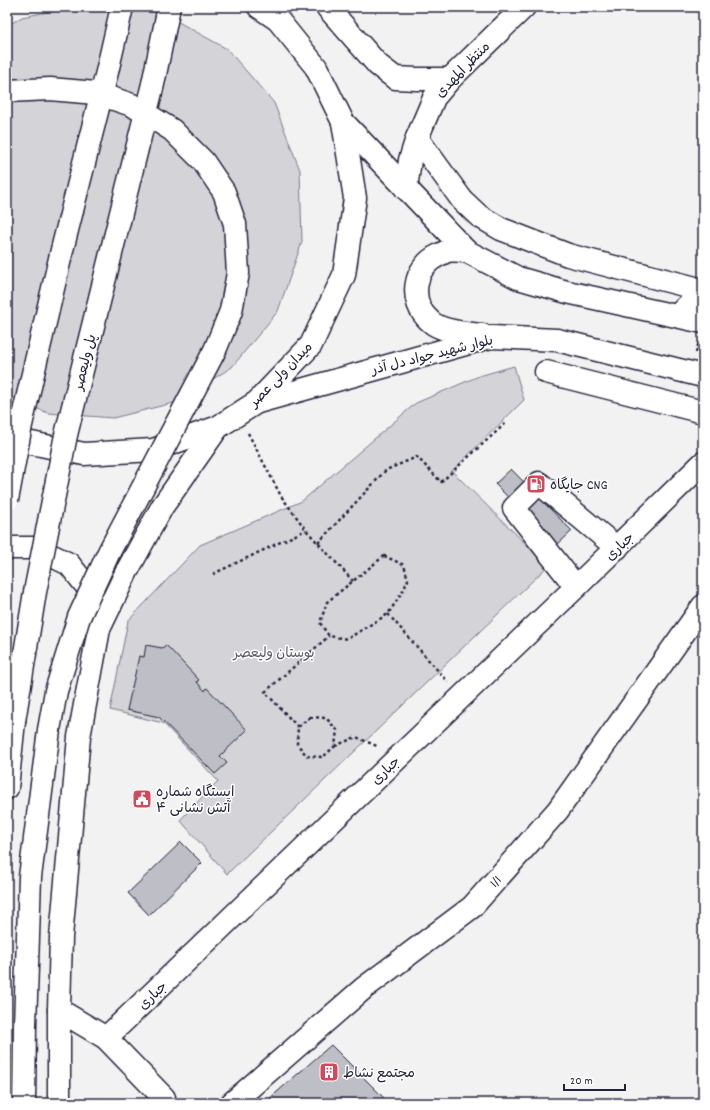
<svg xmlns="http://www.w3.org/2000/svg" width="710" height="1110" viewBox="0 0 710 1110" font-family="Dekko,'Playpen Sans Arabic',sans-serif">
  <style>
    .green { fill: #d3d3d8; stroke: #7a7a8a }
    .building { fill: #bebec6; stroke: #22223b }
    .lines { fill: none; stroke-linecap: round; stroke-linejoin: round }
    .minor-casing { stroke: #22223b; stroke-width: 25 }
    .major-casing { stroke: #22223b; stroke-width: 25 }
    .highway-casing { stroke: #22223b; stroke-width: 25 }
    .path { stroke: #22223b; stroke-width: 2.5; stroke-dasharray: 3 3; stroke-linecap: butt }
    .minor { stroke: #fff; stroke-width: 22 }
    .major { stroke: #fff; stroke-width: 22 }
    .highway { stroke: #fff; stroke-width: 22 }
    .highway-bridge-casing { stroke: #22223b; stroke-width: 25; stroke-linecap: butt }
    .highway-bridge { stroke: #fff; stroke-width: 22 }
    .labels { text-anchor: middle; stroke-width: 3; stroke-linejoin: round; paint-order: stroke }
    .street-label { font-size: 14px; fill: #22223b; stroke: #fff }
    .poi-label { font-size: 14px; fill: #22223b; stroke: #fff; text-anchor: start }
    .park-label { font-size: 14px; fill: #57576a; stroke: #fff }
  </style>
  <rect width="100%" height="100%" fill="#f2f2f3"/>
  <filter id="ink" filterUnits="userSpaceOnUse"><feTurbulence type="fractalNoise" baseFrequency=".025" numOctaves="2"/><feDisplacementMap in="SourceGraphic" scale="8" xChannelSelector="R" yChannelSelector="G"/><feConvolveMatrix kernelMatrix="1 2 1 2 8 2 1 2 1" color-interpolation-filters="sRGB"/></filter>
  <g filter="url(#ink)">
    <!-- green -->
    <g class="green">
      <polygon points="73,7 117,7 164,14 227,49 274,103 300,170 302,242 278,311 232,367 177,402 113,418 48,413 7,396 7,26 22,17"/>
      <polygon points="514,366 524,400 452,471 548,566 227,874 180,820 218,781 163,723 110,710 128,621 200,545 302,501 416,403 479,376"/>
    </g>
    <!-- building -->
    <g class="building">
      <polygon points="511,469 572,531 556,546 495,484"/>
      <polygon points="146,645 162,648 166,645 199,680 197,682 205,691 207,688 247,730 220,756 227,763 215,774 159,717 127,710 139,656 144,657"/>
      <polygon points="181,842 202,863 149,915 128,893"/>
      <polygon points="331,1045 389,1103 273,1103 269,1099"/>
    </g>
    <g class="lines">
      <!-- minor casing -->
      <g class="minor-casing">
        <g id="minor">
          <polyline points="327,7 378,65 395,78 417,79 450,79"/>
          <polyline points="417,138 462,200 479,216 501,229 568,255 703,290"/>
          <polyline points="406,189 410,160 417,138 434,98 450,79 524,7"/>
          <polyline points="677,316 703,290"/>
          <polyline points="546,372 703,412"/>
          <polyline points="576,587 514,508 539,483 617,548"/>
          <polyline points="59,1010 106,1038 164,1098 164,1103"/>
          <polyline points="106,1038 576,587 703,463"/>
          <polyline points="232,1103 364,988 472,907 558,810 703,606"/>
        </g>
      </g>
      <!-- major casing -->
      <g class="major-casing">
        <g id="major">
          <polyline points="343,122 466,251 518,278 567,292 703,322"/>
          <path d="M466 251C460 251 453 250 447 251 445 252 441 254 439 255 413 267 408 302 430 321 441 332 467 333 482 335"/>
          <polyline points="258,402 491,337 557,340 703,376"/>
          <polyline points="7,435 17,440 84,454 153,450 218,427 257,402 311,345 344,275 355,198 343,122 316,67 278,20 259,7"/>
        </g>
      </g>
      <!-- highway casing -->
      <g class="highway-casing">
        <g id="highway">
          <polyline points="7,548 36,548 69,564 92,593 95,608"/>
          <polyline points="7,788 14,721"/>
          <polyline points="24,1103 25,1025 30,877 49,730"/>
          <polyline points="59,1103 59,1010 61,937 79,737 99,629 127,571 162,507 218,427"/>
        </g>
      </g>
      <!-- path -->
      <g class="path">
        <polyline points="696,353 699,342"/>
        <polyline points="248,433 281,496 306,530 353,581"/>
        <polyline points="318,543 386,470 417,457 441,482 507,422"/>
        <polygon points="384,556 404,565 408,580 403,591 388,614 347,639 329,636 320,623 327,602"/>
        <polyline points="213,574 306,530"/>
        <polyline points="388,614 448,682"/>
        <polygon points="310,717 326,718 337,730 335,746 323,757 307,756 297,744 298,727"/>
        <polyline points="298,727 265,692 329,636"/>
        <polyline points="335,746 356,737 379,747"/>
      </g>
      <!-- minor -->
      <use href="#minor" class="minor"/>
      <!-- major -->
      <use href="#major" class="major"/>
      <!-- highway -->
      <use href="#highway" class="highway"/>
      <!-- highway-bridge casing -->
      <g class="highway-bridge-casing">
        <g id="highway-bridge">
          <polyline points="7,91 50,89 96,93 132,105 172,130 203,161 224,192 235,224 238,273 231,311 215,350 109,552 79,617 56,691 49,730"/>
          <polyline points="7,500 21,425 62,250 107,72 122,7"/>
          <polyline points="14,721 35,592 66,435 153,84 169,7"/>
        </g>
      </g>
      <!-- highway-bridge -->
      <use href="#highway-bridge" class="highway-bridge"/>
    </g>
  </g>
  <!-- icons -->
  <defs>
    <g id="fuel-square" transform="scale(1)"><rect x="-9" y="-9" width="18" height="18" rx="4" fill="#d1495b" stroke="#fff"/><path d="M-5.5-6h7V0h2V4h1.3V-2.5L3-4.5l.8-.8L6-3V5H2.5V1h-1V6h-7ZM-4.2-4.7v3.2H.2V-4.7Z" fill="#fff"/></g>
    <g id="civic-square" transform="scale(1)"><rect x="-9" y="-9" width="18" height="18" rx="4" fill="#d1495b" stroke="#fff"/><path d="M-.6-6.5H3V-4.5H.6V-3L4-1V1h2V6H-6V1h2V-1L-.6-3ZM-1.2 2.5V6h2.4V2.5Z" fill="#fff"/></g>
    <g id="building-square" transform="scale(1)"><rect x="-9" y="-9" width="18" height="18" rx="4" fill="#d1495b" stroke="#fff"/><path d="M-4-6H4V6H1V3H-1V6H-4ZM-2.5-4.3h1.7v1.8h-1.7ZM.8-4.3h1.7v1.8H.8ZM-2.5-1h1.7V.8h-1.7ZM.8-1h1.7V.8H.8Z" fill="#fff"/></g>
  </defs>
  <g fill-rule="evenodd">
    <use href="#fuel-square" x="536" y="484"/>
    <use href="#civic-square" x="142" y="799"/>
    <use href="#building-square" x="329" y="1072"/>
  </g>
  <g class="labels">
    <!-- street labels -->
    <g class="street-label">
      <text transform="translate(462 69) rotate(-46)" y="5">منتظر المهدی</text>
      <text transform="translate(432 354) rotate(-14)" y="5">بلوار شهید جواد دل آذر</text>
      <text transform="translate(84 362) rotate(-76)" y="5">پل ولیعصر</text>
      <text transform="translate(280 374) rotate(-46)" y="5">میدان ولی عصر</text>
      <text transform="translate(619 546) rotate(-44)" y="5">جباری</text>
      <text transform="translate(385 770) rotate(-44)" y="5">جباری</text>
      <text transform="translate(495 881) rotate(-48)" y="5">1/1</text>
      <text transform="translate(152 995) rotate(-44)" y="5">جباری</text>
    </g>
    <!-- poi labels -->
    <g class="poi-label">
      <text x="550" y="489">جایگاه CNG</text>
      <text x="156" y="796">ایستگاه شماره<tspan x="156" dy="16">۴ آتش نشانی</tspan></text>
      <text x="343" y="1077">مجتمع نشاط</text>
    </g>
    <!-- park labels -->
    <g class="park-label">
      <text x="274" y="657">بوستان ولیعصر</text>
    </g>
  </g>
  <!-- margin -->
  <rect width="710" height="1110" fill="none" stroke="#fff" stroke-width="24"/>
  <rect x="12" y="12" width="686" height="1086" fill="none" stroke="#22223b" stroke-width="1.5" filter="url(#ink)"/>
  <!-- scale -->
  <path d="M564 1084v6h61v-6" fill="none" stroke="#22223b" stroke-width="2"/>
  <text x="570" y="1084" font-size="12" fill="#22223b" stroke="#ffffff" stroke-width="3" paint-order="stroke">20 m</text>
</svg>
